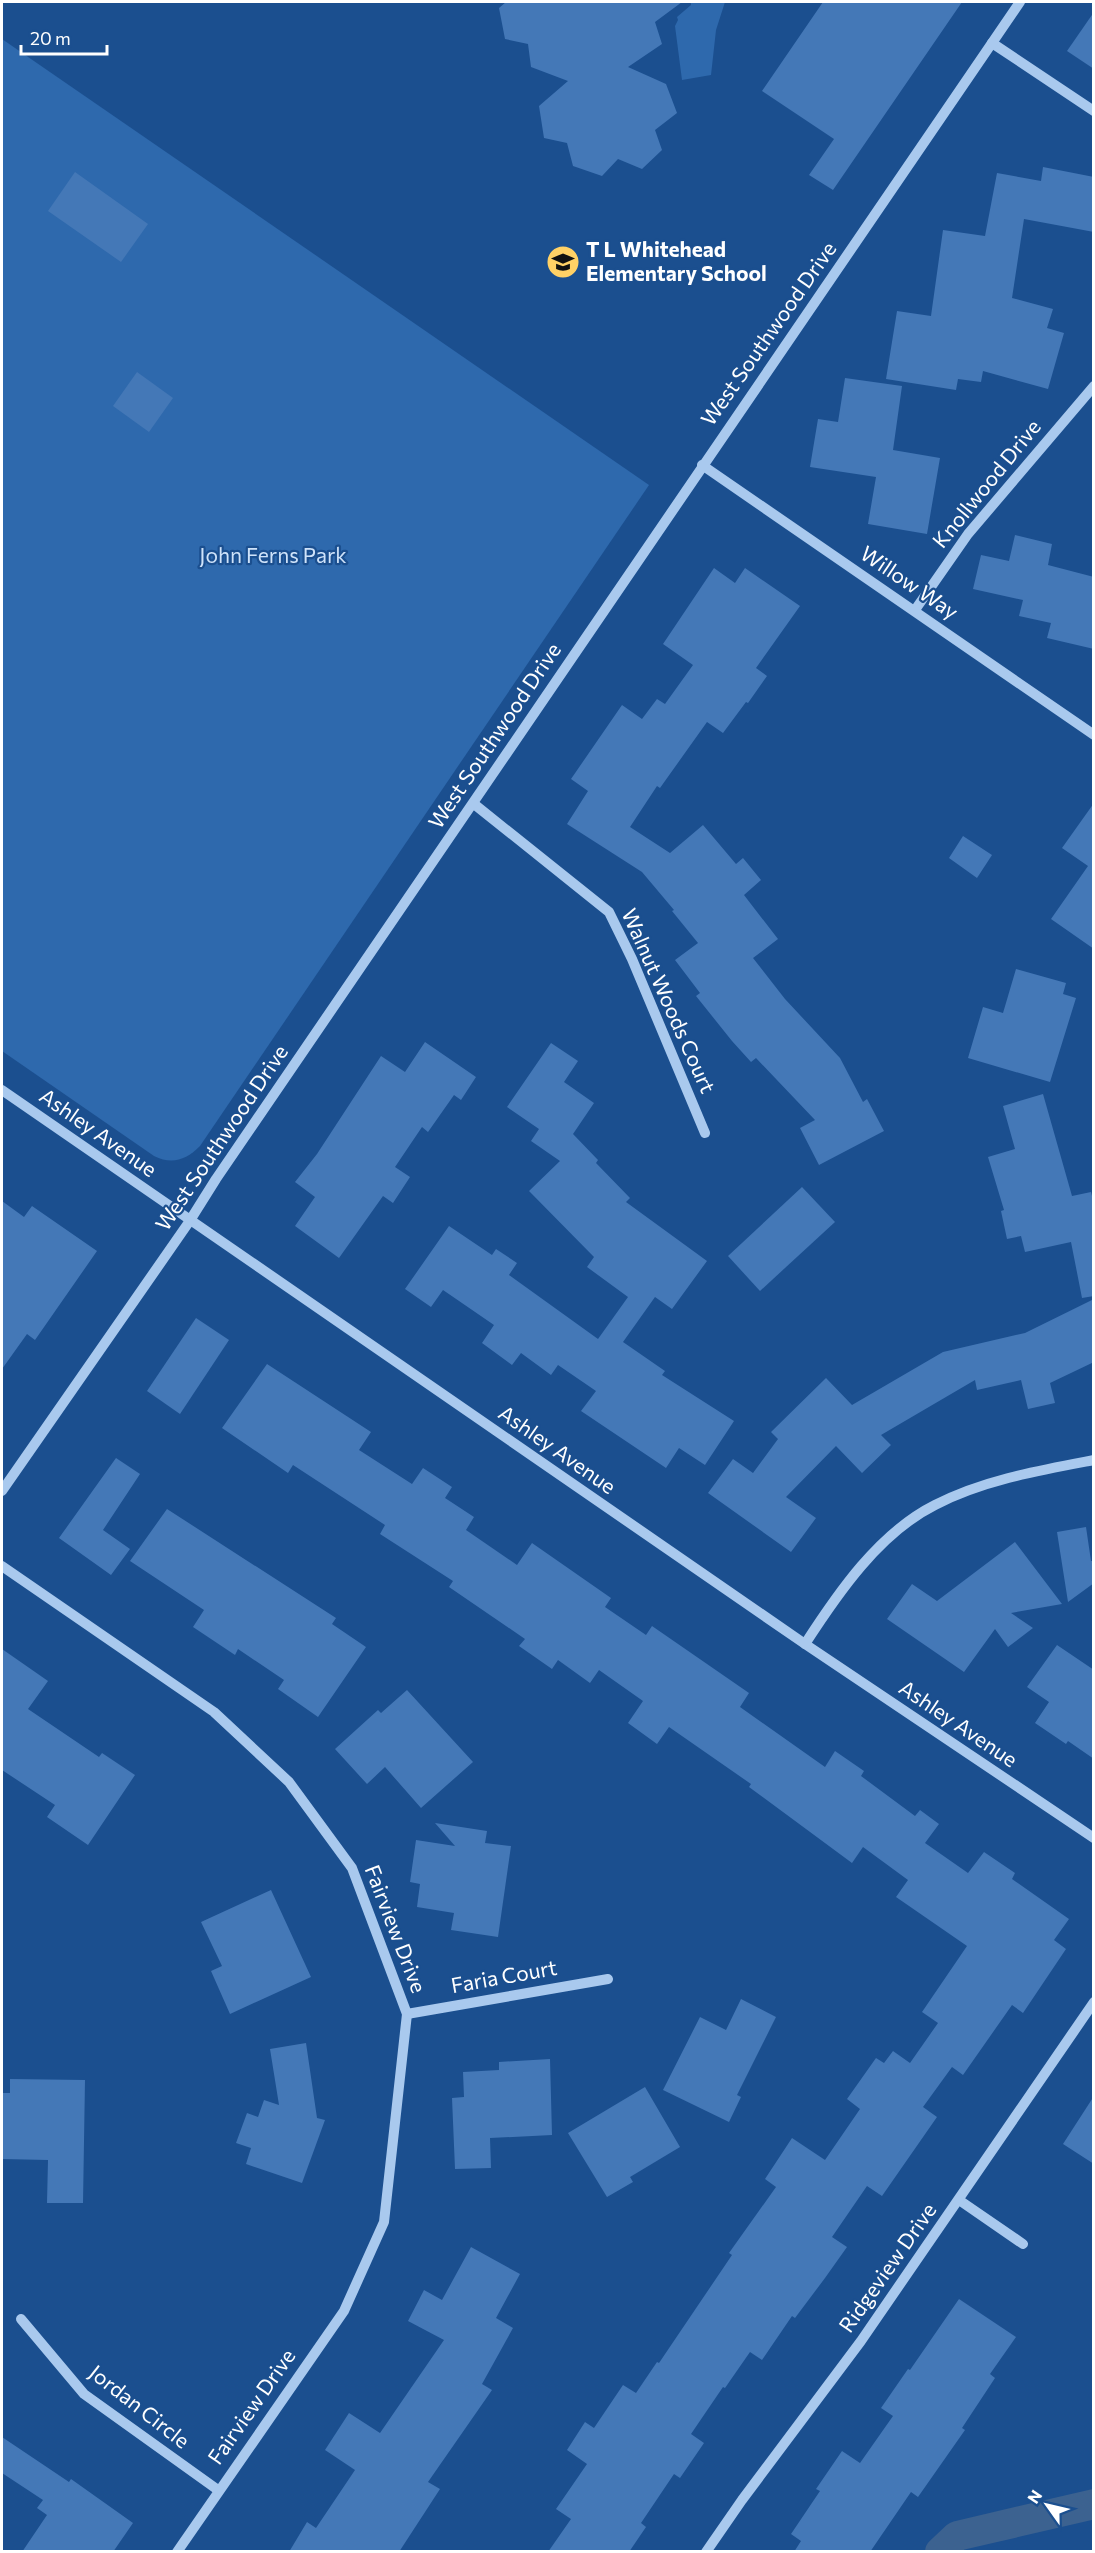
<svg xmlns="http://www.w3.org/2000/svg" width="1095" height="2553" viewBox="0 0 1095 2553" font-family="Commissioner,sans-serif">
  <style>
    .green { fill: #2e69ad }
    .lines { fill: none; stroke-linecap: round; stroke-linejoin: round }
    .canal { stroke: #3c6290; stroke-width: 30 }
    .building { fill: #4478b7 }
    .minor { stroke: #a9c9ee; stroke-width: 10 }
    .labels { text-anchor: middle; stroke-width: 4.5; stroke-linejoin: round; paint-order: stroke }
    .poi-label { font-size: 21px; font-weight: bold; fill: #fff; stroke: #1b4f8f; text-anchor: start }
    .street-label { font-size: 21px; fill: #fff; stroke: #1b4f8f }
    .park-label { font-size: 21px; fill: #cfe3fa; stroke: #1b4f8f }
  </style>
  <rect width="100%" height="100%" fill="#1b4f8f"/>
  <!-- green -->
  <g class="green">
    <polygon points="691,2 725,2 716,30 711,75 682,80 675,26 678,20 677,17 691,5"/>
    <path d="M2 39 649 485 200 1146C186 1160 172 1165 154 1156L2 1051Z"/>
  </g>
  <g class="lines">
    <!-- canal -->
    <polyline class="canal" points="940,2552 957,2536 1094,2504"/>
  </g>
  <!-- building -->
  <g class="building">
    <polygon points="506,2 682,2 655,22 662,44 628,67 666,84 677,113 655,130 662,150 642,169 618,159 602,176 573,166 567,143 544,138 539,106 568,81 531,67 528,44 505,39 499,8"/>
    <polygon points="823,2 962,2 833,190 809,175 834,139 762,91"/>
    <polygon points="1094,12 1094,69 1067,51"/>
    <polygon points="1043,167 1094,177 1094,232 1024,219 1012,298 1053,309 1047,328 1064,333 1048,389 983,371 981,382 958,379 956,390 886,379 897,311 931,316 943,230 985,236 997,173 1041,181"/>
    <polygon points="75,172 148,224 121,262 48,211"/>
    <polygon points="137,372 173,398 149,432 113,406"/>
    <polygon points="845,378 902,386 893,450 940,458 927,534 868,524 876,477 810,467 818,419 838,422"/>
    <polygon points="1015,535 1052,544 1048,565 1094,577 1094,649 1047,638 1051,623 1019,616 1023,600 973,589 981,555 1009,561"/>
    <polygon points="714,568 735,583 745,568 800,606 756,668 767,676 748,703 746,702 723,733 707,722 660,788 657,786 630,827 670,853 703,825 736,864 743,858 761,880 744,895 778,939 753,958 785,999 840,1058 863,1102 867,1099 884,1131 819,1165 800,1128 815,1120 756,1058 751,1062 732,1041 696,996 700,993 675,960 698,943 672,911 674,910 642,872 567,824 588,791 571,779 622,705 642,719 657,699 665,704 693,665 663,644"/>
    <polygon points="1094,803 1094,949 1051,919 1088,866 1062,848"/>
    <polygon points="963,836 992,855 977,878 949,858"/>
    <polygon points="1016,969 1066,983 1063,994 1076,998 1050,1082 968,1058 983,1007 1003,1013"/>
    <polygon points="425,1042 476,1077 461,1100 454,1095 428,1132 422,1127 395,1167 410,1177 393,1203 383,1196 339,1258 295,1226 315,1197 295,1182 317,1154 381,1056 405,1072"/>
    <polygon points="551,1043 578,1061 564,1082 594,1103 573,1134 598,1160 596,1163 630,1198 626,1202 707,1261 672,1309 655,1297 623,1342 665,1371 662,1375 734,1421 705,1465 679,1448 666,1468 581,1411 596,1391 558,1365 551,1375 521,1353 512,1365 482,1343 494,1325 443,1290 431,1307 405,1289 449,1226 492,1255 496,1249 517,1263 509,1275 598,1339 628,1297 587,1267 594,1257 529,1191 560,1161 531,1141 539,1129 507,1107"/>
    <polygon points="1043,1094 1072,1196 1091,1192 1094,1204 1094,1296 1082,1298 1071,1242 1025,1252 1021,1236 1007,1239 1001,1211 1004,1210 988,1157 1015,1149 1003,1106"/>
    <polygon points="802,1187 835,1222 760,1291 728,1256"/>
    <polygon points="2,1201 24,1217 32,1206 97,1251 35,1340 27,1334 2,1369"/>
    <polygon points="1094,1299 1094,1362 1050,1383 1055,1403 1028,1409 1021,1380 977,1390 975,1380 881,1435 891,1445 862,1473 836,1446 786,1497 816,1518 791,1552 708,1493 733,1459 753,1473 778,1439 771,1432 826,1378 852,1405 943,1352 1025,1333"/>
    <polygon points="196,1318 229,1340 180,1414 147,1391"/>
    <polygon points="267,1364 371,1432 359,1450 412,1484 423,1468 452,1487 445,1498 474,1517 466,1530 517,1565 532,1543 611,1598 605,1607 646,1635 652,1626 749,1693 740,1707 825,1767 835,1751 864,1771 861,1776 915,1816 920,1810 939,1824 925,1843 968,1873 984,1852 1015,1873 1012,1879 1069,1919 1054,1940 1066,1949 1023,2013 1012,2005 963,2075 952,2067 923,2107 937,2117 882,2196 867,2186 832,2237 847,2247 825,2278 795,2318 792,2316 762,2360 750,2352 725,2388 723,2387 691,2434 704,2443 680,2478 674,2474 641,2523 646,2527 629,2552 548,2552 571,2519 556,2509 587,2464 567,2450 585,2422 594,2428 623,2385 636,2393 657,2362 659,2363 732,2255 729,2253 776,2187 765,2179 792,2138 825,2160 860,2109 847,2099 876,2058 884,2063 893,2051 910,2063 938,2023 922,2012 967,1946 896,1897 908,1880 863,1847 852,1863 749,1787 751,1784 669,1727 657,1744 628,1723 643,1701 599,1670 590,1683 558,1660 552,1669 519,1646 525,1639 449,1587 453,1581 380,1534 385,1525 293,1465 288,1473 222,1428"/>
    <polygon points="116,1458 140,1474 103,1530 130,1549 111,1575 59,1538"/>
    <polygon points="167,1509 336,1618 332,1624 366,1647 318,1717 278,1689 284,1680 238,1649 235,1655 193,1627 204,1610 130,1561"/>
    <polygon points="1086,1527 1091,1561 1094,1561 1094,1583 1068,1602 1057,1532"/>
    <polygon points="1015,1542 1062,1604 1011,1613 1033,1628 1008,1647 995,1629 964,1672 887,1619 912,1584 937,1601"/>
    <polygon points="1057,1645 1094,1670 1094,1759 1068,1741 1066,1744 1035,1723 1049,1702 1027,1687"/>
    <polygon points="2,1649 48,1681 28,1709 99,1757 102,1753 135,1775 88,1845 47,1817 55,1805 2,1770"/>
    <polygon points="407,1690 473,1762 421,1808 385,1767 367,1784 335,1749 378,1710 381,1713"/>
    <polygon points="435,1823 487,1831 485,1843 511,1846 498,1937 451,1930 454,1913 417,1907 420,1884 410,1882 416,1840 455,1846"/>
    <polygon points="271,1890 311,1977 230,2014 211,1971 222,1966 201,1922"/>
    <polygon points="741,1999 776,2017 737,2095 741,2097 729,2122 663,2090 700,2017 726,2030"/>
    <polygon points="306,2043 317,2118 325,2120 302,2183 246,2164 251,2148 236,2143 247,2113 258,2117 264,2100 279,2105 270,2049"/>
    <polygon points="550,2059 552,2135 490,2138 491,2168 455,2169 452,2098 464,2097 463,2072 499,2070 499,2062"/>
    <polygon points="10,2079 85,2080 83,2203 47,2203 48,2160 2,2159 2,2093 10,2093"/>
    <polygon points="645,2087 680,2147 630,2177 633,2182 607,2197 568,2133"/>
    <polygon points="1094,2096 1094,2164 1063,2144"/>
    <polygon points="471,2247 520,2274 496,2318 513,2328 482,2384 492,2390 428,2482 440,2489 399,2552 289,2552 307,2522 316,2528 355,2470 325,2450 349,2413 380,2433 444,2340 408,2321 424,2290 442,2300"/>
    <polygon points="959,2299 1016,2337 990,2374 995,2378 962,2428 965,2430 918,2497 911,2492 870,2552 794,2552 801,2541 791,2534 820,2491 816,2489 842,2451 860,2463 893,2416 881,2408 908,2369 910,2370"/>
    <polygon points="2,2437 69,2482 71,2479 133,2523 113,2552 22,2552 47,2515 37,2508 43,2500 2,2473"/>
  </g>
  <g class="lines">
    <!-- minor -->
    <g class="minor">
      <polyline points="992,43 1094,111"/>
      <polyline points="702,465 1094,735"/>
      <polyline points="915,610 968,534 1094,386"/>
      <polyline points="474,804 609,912 632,959 705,1133"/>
      <polyline points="2,1090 805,1644 1094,1838"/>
      <polyline points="2,1491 189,1222 216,1179 1020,2"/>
      <polyline points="2,1566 214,1712 289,1782 352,1868 407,2014 384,2222 344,2311 177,2552"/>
      <path d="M805 1644C838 1593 879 1533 935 1505 983 1480 1041 1470 1094 1460"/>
      <polyline points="407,2014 608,1979"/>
      <polyline points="959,2200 1023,2244"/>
      <polyline points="21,2319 84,2394 218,2490"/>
      <polyline points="706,2552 742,2500 861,2341 1094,2002"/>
    </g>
  </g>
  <!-- icons -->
  <defs>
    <g id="school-disc" transform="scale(1.725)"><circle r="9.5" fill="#ffd166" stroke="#1b4f8f"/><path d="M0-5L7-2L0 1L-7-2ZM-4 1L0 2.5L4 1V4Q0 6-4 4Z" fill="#111"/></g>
  </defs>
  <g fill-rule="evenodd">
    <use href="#school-disc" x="563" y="262"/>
  </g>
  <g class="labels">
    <!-- poi labels -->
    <g class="poi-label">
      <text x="586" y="257">T L Whitehead<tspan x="586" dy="24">Elementary School</tspan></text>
    </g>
    <!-- street labels -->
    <g class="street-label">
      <text transform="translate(769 334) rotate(-55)" y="7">West Southwood Drive</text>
      <text transform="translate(987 484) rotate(-51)" y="7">Knollwood Drive</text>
      <text transform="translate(909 583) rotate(34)" y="7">Willow Way</text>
      <text transform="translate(495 736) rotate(-56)" y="7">West Southwood Drive</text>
      <text transform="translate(668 1001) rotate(66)" y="7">Walnut Woods Court</text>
      <text transform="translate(98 1133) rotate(35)" y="7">Ashley Avenue</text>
      <text transform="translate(222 1138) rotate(-56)" y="7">West Southwood Drive</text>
      <text transform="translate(557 1450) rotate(35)" y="7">Ashley Avenue</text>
      <text transform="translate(958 1724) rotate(34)" y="7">Ashley Avenue</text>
      <text transform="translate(395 1929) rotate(69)" y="7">Fairview Drive</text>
      <text transform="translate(504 1977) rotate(-10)" y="7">Faria Court</text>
      <text transform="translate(888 2268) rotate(-55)" y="7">Ridgeview Drive</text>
      <text transform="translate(139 2407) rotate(38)" y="7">Jordan Circle</text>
      <text transform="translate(252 2407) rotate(-55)" y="7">Fairview Drive</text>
    </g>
    <!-- park labels -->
    <g class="park-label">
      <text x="273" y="563">John Ferns Park</text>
    </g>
  </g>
  <!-- border -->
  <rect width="1095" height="2553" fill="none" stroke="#ffffff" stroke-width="6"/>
  <!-- north arrow -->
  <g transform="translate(1047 2505) rotate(304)" stroke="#1b4f8f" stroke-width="4.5" paint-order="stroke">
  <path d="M0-4.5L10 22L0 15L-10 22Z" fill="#ffffff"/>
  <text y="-9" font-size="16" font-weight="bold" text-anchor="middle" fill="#ffffff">N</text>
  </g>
  <!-- scale -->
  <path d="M21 45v9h86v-9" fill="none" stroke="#ffffff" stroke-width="3"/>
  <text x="30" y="45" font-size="18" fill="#ffffff" stroke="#1b4f8f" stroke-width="4.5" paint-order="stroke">20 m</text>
</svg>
